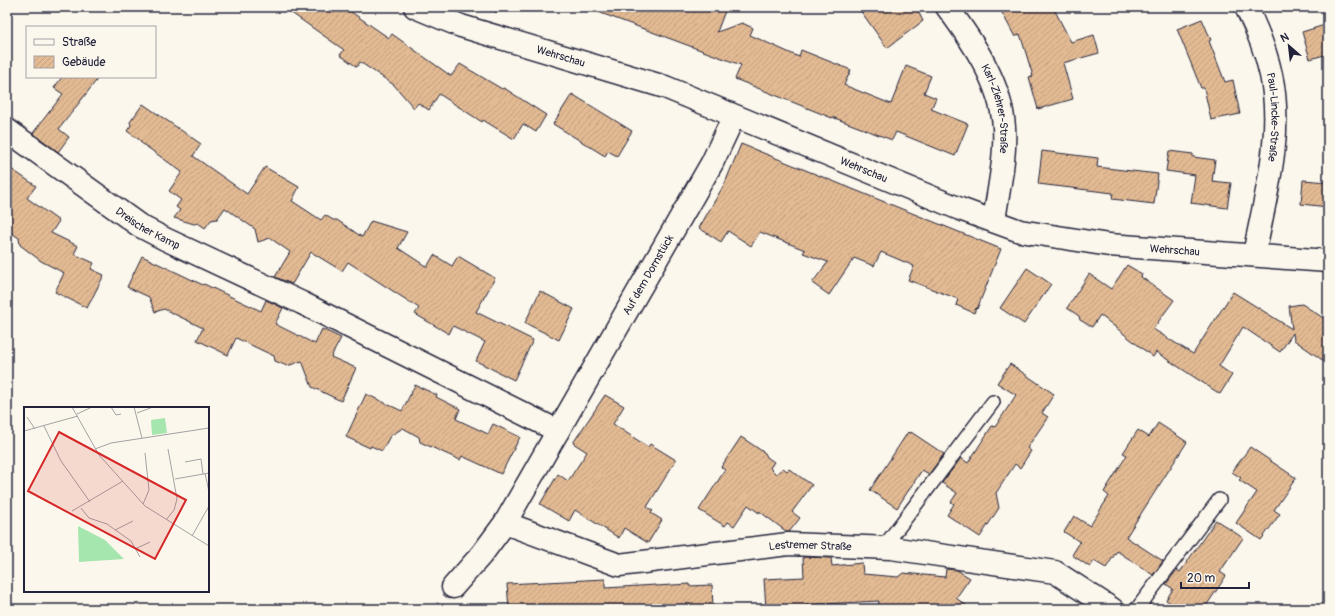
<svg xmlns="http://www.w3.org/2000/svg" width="1335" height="616" viewBox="0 0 1335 616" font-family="Pangolin,sans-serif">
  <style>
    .building { fill: url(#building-hatch); stroke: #22223b }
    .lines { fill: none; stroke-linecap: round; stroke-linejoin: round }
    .lane-casing { stroke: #22223b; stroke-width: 16 }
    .street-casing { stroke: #22223b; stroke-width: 25 }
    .path { stroke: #22223b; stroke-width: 2.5; stroke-dasharray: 4 3; stroke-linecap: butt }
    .lane { stroke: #fbf7ec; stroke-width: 13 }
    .street { stroke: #fbf7ec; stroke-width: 22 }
    .labels { text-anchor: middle; stroke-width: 3; stroke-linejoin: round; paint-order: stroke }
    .street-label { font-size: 11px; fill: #22223b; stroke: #fbf7ec }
    .inset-road { fill: none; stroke: #a4a2a5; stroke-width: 1 }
    .view { fill: #d62828; fill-opacity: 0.15; stroke: #d62828; stroke-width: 2 }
    .inset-edge { fill: none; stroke: #22223b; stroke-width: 2 }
  </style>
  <defs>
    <pattern id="building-hatch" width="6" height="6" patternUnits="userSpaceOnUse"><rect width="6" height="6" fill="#e2ba93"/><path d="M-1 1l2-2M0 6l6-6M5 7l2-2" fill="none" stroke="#c2a080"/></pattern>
  </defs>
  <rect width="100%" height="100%" fill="#fbf7ec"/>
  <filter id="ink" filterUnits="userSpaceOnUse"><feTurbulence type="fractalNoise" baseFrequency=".025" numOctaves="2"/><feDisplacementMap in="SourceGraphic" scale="8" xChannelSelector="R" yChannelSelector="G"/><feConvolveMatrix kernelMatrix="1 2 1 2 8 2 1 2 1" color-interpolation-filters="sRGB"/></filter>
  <g filter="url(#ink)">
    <!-- building -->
    <g class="building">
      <polygon points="283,7 344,7 389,38 392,34 451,76 460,64 502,89 504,88 546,115 536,132 523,124 514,139 483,120 482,122 439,94 429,110 418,103 414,108 394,85 360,62 357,67 340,55 344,50"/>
      <polygon points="591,7 715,7 725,11 717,32 742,23 753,28 750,35 799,57 801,50 851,70 844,85 891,104 906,66 931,76 924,93 936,98 931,109 968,124 955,156 896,132 892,140 832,117 832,118 735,79 741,65 590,9"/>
      <polygon points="858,7 916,7 923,21 887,48"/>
      <polygon points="999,7 1053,7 1071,42 1094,35 1099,53 1063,63 1073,99 1038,109 1029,77 1033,76 1020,34 1015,37"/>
      <polygon points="1202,19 1211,40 1209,41 1225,82 1233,80 1240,114 1211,120 1204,88 1201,88 1177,29"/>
      <polygon points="1328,24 1328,54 1310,59 1302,32"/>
      <polygon points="62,77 99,77 59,129 69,137 58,152 33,133 63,94 54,88"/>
      <polygon points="572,94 632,131 617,156 608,151 605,156 553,124"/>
      <polygon points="143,104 201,144 193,156 247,194 265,167 299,187 292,201 321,220 325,215 333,220 337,220 362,237 371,221 407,232 398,248 427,267 434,255 452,266 458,256 495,278 476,312 533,340 514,380 476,361 485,342 453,326 449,334 415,314 419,308 348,262 342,271 311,252 292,284 275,277 290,252 270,238 258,242 255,229 225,208 217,219 211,220 205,228 198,223 194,224 174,218 180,210 176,207 181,200 169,191 182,172 140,142 141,141 127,131 131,125 130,122"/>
      <polygon points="741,144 1001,249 977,309 976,308 974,313 956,305 958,299 908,280 914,266 881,252 874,266 854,258 829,295 812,283 828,262 803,253 805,250 760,232 751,246 728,231 721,242 699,228 725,183"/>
      <polygon points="1042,151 1098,158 1097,167 1158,174 1154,204 1112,199 1113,193 1038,184"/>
      <polygon points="1169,151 1193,154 1193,157 1215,160 1212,181 1231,183 1227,208 1191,203 1195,175 1166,171"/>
      <polygon points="7,166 36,186 27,198 59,221 51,233 78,246 74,254 94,263 91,269 104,275 87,308 55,292 64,273 41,261 20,245 19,238 7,230"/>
      <polygon points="1303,180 1328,182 1328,207 1301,204"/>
      <polygon points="142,256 203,285 204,284 261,311 266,300 283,308 275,324 315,344 322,329 341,338 331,357 356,368 341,401 312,387 302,361 287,366 275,361 274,356 236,338 228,355 197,340 203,328 164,309 155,312 149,297 127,287"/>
      <polygon points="1127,265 1142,274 1141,277 1174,300 1153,329 1193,354 1233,292 1292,329 1289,306 1302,304 1328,321 1328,364 1294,340 1293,333 1280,352 1243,327 1219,366 1232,375 1220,394 1156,352 1153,357 1100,315 1092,327 1080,320 1079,316 1067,308 1089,274 1111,289"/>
      <polygon points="1027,268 1051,284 1024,324 1000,308"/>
      <polygon points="540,291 574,309 559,340 525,323"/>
      <polygon points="1010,364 1054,394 1042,413 1048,417 1027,448 1031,451 1020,468 1015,464 996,493 999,508 980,537 947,515 954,504 951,502 957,493 942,483 961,458 968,463 992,426 995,427 1016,395 997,383"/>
      <polygon points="415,385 437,395 436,397 460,409 456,419 488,434 493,424 520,437 501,474 462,456 460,460 420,442 419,437 403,428 390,436 382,451 371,446 370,448 346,437 366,394 402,411"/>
      <polygon points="605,395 624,406 613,424 648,447 650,444 676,460 647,507 653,511 651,513 662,520 648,543 624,528 619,538 575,510 569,521 540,504 558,474 568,481 587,452 573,443"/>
      <polygon points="1158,423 1187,442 1126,537 1163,561 1153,575 1117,551 1106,568 1094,561 1090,567 1072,555 1080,542 1064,532 1074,516 1090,526 1109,496 1104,492 1127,455 1123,453 1138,430 1149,437"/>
      <polygon points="908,432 910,434 911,432 944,454 929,474 922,470 897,508 870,490"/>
      <polygon points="741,437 765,453 767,457 774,462 770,468 776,474 783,468 787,471 789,469 812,485 792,512 800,518 789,532 787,532 759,511 759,513 748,505 734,526 728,522 725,526 699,510 725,470 721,467"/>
      <polygon points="1250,447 1296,478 1274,510 1280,514 1261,540 1236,523 1257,492 1239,480 1241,478 1232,472"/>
      <polygon points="1216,520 1243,538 1220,572 1226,576 1204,609 1179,609 1166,600 1173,589 1166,584 1177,570 1180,572"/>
      <polygon points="803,557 831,558 832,566 862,563 863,574 898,577 903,573 945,577 946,569 957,570 970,578 956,598 971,609 894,609 878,606 879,601 805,605 805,609 766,609 764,579 804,577"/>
      <polygon points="605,579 605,588 656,585 656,586 689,584 689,586 712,585 713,609 509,609 507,584"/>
    </g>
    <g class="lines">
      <!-- lane casing -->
      <g class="lane-casing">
        <g id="lane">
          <polyline points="883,548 993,402"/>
          <polyline points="1137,609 1219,500"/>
        </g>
      </g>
      <!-- street casing -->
      <g class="street-casing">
        <g id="street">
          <path id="s1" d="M415 7 461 26 665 87 960 209 1020 231 1109 245 1328 261"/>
          <path id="s2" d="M947 7C973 42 1001 83 1004 127 1006 159 998 191 994 221"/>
          <path id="s3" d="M1246 7C1257 29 1266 51 1271 75 1284 134 1265 197 1254 255"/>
          <path id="s4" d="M7 130 140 226 165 239 302 303 558 431"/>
          <path id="s5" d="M505 523 619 565 788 544 891 548 1055 572 1112 609"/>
          <path id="s6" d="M453 587 482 554 505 523 712 163 734 116"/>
        </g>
      </g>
      <!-- path -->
      <g class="path">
        <polyline points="495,12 502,7"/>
        <polyline points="433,609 438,603"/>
      </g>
      <!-- lane -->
      <use href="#lane" class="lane"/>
      <!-- street -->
      <use href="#street" class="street"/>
    </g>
  </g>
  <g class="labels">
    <!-- street labels -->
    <g class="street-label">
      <text dy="4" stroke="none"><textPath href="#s1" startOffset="154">Wehrschau</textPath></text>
      <text dy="4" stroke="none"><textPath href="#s2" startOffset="115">Karl-Ziehrer-Straße</textPath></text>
      <text dy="4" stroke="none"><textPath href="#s3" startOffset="115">Paul-Lincke-Straße</textPath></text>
      <text dy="4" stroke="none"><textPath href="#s1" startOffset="478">Wehrschau</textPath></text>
      <text dy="4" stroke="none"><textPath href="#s4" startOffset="172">Dreischer Kamp</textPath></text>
      <text dy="4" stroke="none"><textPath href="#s1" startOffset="802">Wehrschau</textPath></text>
      <text dy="4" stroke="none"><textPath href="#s6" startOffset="369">Auf dem Dornstück</textPath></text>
      <text dy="4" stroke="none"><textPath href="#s5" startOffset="314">Lestremer Straße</textPath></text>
    </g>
  </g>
  <!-- overview -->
  <g transform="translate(24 407)">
    <rect width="185" height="185" fill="#fbf7ec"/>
    <path d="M141 11 143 26 128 28 127 13ZM54 119 81 133 100 152 55 155Z" fill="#a5e5ae"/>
    <path class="inset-road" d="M48 0 75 48 121 99 185 139M87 0 92 8 97 7M110 0 118 31M113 6 129 0M53 7 68 0M3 10 11 22M20 19 37 54 66 95M0 24 54 9M71 42 87 36 185 21M161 55 177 52 179 67M181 66 185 85M151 72 185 66M119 97 125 83 121 46M57 101 65 111 83 117 107 134 116 150M48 104 99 74M142 113 150 103 153 92 144 42M91 123 109 114M168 129 185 99M111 142 126 135"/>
    <path class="view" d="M35 25 162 93 131 152 4 84Z"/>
    <rect width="185" height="185" class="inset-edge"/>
  </g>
  <!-- margin -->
  <rect width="1335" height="616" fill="none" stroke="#fbf7ec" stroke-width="24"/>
  <rect x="12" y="12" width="1311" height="592" fill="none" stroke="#22223b" stroke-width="1.5" filter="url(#ink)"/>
  <!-- legend -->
  <rect x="26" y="26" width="130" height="52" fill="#fbf7ec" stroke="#a4a2a5"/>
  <rect x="34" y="39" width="20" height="6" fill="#fbf7ec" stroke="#a4a2a5"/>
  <text x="62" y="46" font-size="12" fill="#22223b">Straße</text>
  <rect x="34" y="56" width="20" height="12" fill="url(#building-hatch)" stroke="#a4a2a5"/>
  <text x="62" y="66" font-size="12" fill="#22223b">Gebäude</text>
  <!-- north arrow -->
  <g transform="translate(1289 46) rotate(332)" stroke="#fbf7ec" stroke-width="3" paint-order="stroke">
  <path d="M0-3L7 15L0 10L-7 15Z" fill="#22223b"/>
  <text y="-6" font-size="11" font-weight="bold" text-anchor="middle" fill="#22223b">N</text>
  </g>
  <!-- scale -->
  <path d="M1181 582v6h68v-6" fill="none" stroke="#22223b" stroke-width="2"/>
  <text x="1187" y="582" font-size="12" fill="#22223b" stroke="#fbf7ec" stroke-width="3" paint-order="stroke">20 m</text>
</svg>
